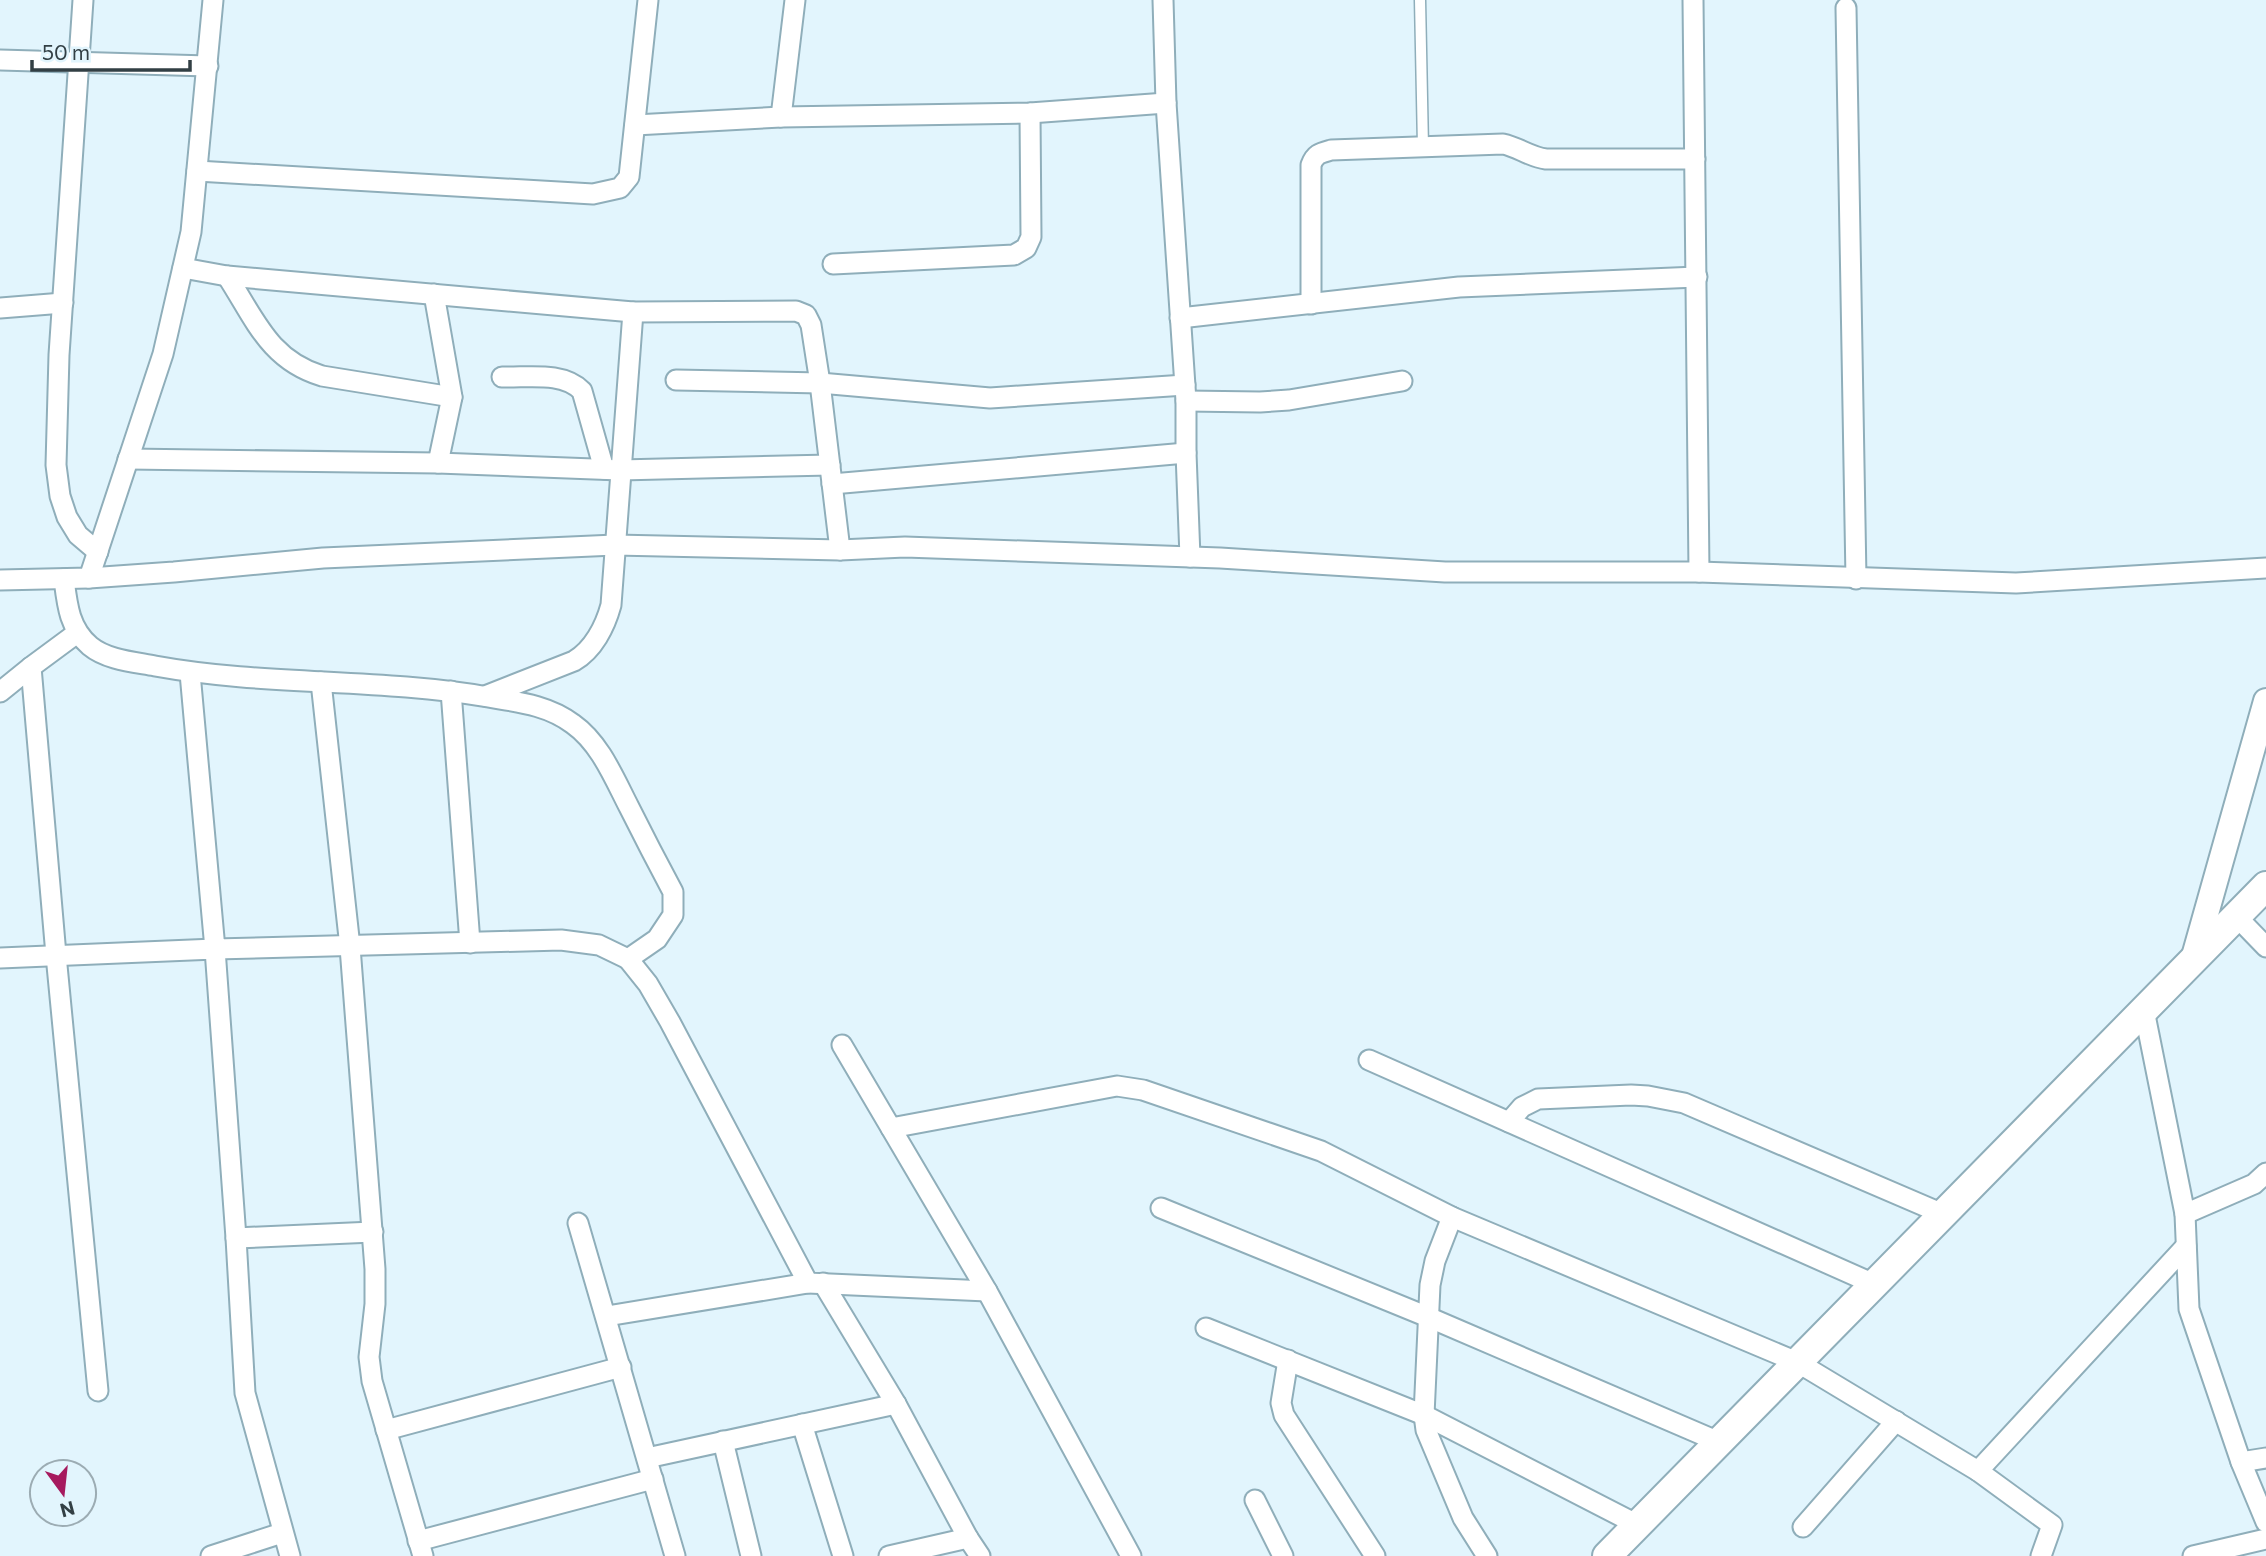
<svg xmlns="http://www.w3.org/2000/svg" width="2266" height="1556" viewBox="0 0 2266 1556" font-family="Commissioner,sans-serif">
  <style>
    .lines { fill: none; stroke-linecap: round; stroke-linejoin: round }
    .service-casing { stroke: #8faeba; stroke-width: 13 }
    .minor-casing { stroke: #8faeba; stroke-width: 23 }
    .tertiary-casing { stroke: #8faeba; stroke-width: 28 }
    .secondary-casing { stroke: #8faeba; stroke-width: 32 }
    .service { stroke: #fff; stroke-width: 10 }
    .minor { stroke: #fff; stroke-width: 19 }
    .tertiary { stroke: #fff; stroke-width: 24 }
    .secondary { stroke: #fff; stroke-width: 28 }
  </style>
  <rect width="100%" height="100%" fill="#e2f5fd"/>
  <g class="lines">
    <!-- service casing -->
    <g class="service-casing">
      <polyline id="service" points="1420,0 1423,147"/>
    </g>
    <!-- minor casing -->
    <g class="minor-casing">
      <g id="minor">
        <polyline points="83,0 59,355 56,465 60,496 67,517 78,535 98,552"/>
        <polyline points="1163,0 1166,103 1186,401 1186,453 1190,557"/>
        <polyline points="1693,0 1699,572"/>
        <polyline points="1846,8 1856,579"/>
        <polyline points="0,60 208,66"/>
        <polyline points="781,117 795,0"/>
        <polyline points="635,125 781,117 1030,113 1166,103"/>
        <polyline points="197,171 593,194 620,188 629,177 648,0"/>
        <polyline points="833,264 1014,255 1026,248 1031,237 1030,113"/>
        <polyline points="183,268 227,276 633,312 796,311 806,315 811,325 820,383 840,550"/>
        <path d="M227 276C255 319 269 360 322 376L452 397"/>
        <polyline points="434,294 452,397 438,463"/>
        <path d="M1311 304V165C1315 154 1320 153 1331 150L1503 144C1518 147 1530 157 1546 159H1695"/>
        <polyline points="0,308 63,303"/>
        <polyline points="1180,318 1459,287 1697,277"/>
        <path d="M502 377C527 378 563 371 582 391L604 469"/>
        <polyline points="676,380 820,383 990,398 1185,385"/>
        <polyline points="1186,401 1260,402 1289,400 1402,381"/>
        <polyline points="128,459 438,463 620,470 830,465"/>
        <polyline points="832,484 1186,453"/>
        <polyline points="89,578 163,354 191,232 213,0"/>
        <path d="M64 579C67 604 69 628 90 646 107 660 134 662 155 666 265 686 378 678 488 697 518 702 548 705 573 724 600 743 614 778 629 807 643 835 658 864 673 892V915L657 939 628 959 648 984 670 1022 808 1283 987 1291"/>
        <polyline points="0,580 89,578 174,572 323,558 615,545 840,550 905,547 1220,558 1445,572 1699,572 2016,583 2266,568"/>
        <polyline points="77,633 31,667 56,955 98,1391"/>
        <polyline points="190,673 215,949 561,940 599,945 628,959"/>
        <polyline points="321,682 350,947 375,1269 375,1304 369,1357 372,1381 423,1556"/>
        <polyline points="451,691 470,943"/>
        <polyline points="0,692 31,667"/>
        <path d="M485 696 574 661C593 650 605 627 611 605L633 312"/>
        <polyline points="2236,916 2266,947"/>
        <polyline points="0,958 215,949 236,1238 245,1393 290,1556"/>
        <polyline points="2144,1010 2185,1214 2254,1184 2266,1173"/>
        <polyline points="842,1045 987,1291 1131,1556"/>
        <polyline points="1369,1060 1874,1284"/>
        <polyline points="1509,1122 1522,1107 1538,1099 1631,1095 1648,1096 1684,1103 1943,1214"/>
        <polyline points="891,1128 1117,1086 1143,1090 1321,1151 1452,1217 1797,1362 1978,1471"/>
        <polyline points="1161,1208 1428,1317 1719,1442"/>
        <polyline points="2185,1214 2189,1309 2241,1462 2266,1458"/>
        <polyline points="1452,1217 1435,1261 1430,1285 1424,1415 1426,1430 1463,1518 1487,1556"/>
        <polyline points="578,1223 675,1556"/>
        <polyline points="236,1238 373,1232"/>
        <polyline points="823,1283 896,1404 968,1538 980,1556"/>
        <polyline points="607,1316 808,1283"/>
        <polyline points="1206,1328 1424,1415 1638,1525"/>
        <polyline points="1288,1360 1281,1403 1284,1415 1375,1556"/>
        <polyline points="802,1424 843,1556"/>
        <polyline points="386,1430 621,1367"/>
        <polyline points="723,1441 751,1556"/>
        <polyline points="647,1458 896,1404"/>
        <polyline points="2241,1462 2266,1522"/>
        <polyline points="1255,1500 1283,1556"/>
        <polyline points="1803,1527 1896,1421"/>
        <polyline points="418,1541 653,1479"/>
        <polyline points="211,1556 282,1533"/>
        <polyline points="889,1556 968,1538"/>
        <polyline points="2041,1556 2052,1525 1978,1471 2186,1246"/>
        <polyline points="2193,1556 2266,1539"/>
      </g>
    </g>
    <!-- tertiary casing -->
    <g class="tertiary-casing">
      <polyline id="tertiary" points="2193,960 2266,701"/>
    </g>
    <!-- secondary casing -->
    <g class="secondary-casing">
      <polyline id="secondary" points="1607,1556 2266,886"/>
    </g>
    <!-- service -->
    <use href="#service" class="service"/>
    <!-- minor -->
    <use href="#minor" class="minor"/>
    <!-- tertiary -->
    <use href="#tertiary" class="tertiary"/>
    <!-- secondary -->
    <use href="#secondary" class="secondary"/>
  </g>
  <!-- north arrow -->
  <g transform="translate(63 1493) rotate(165)"><circle r="33" fill="#e2f5fd" stroke="#9cacb3" stroke-width="2"/>
  <path d="M0-5L12 26L0 18L-12 26Z" fill="#a61a5e"/>
  <text y="-10" font-size="19" font-weight="bold" text-anchor="middle" fill="#323f44">N</text>
  </g>
  <!-- scale -->
  <path d="M32 60v10h158v-10" fill="none" stroke="#323f44" stroke-width="3.5"/>
  <text x="42" y="60" font-size="21" fill="#323f44" stroke="#e2f5fd" stroke-width="5" paint-order="stroke">50 m</text>
</svg>
